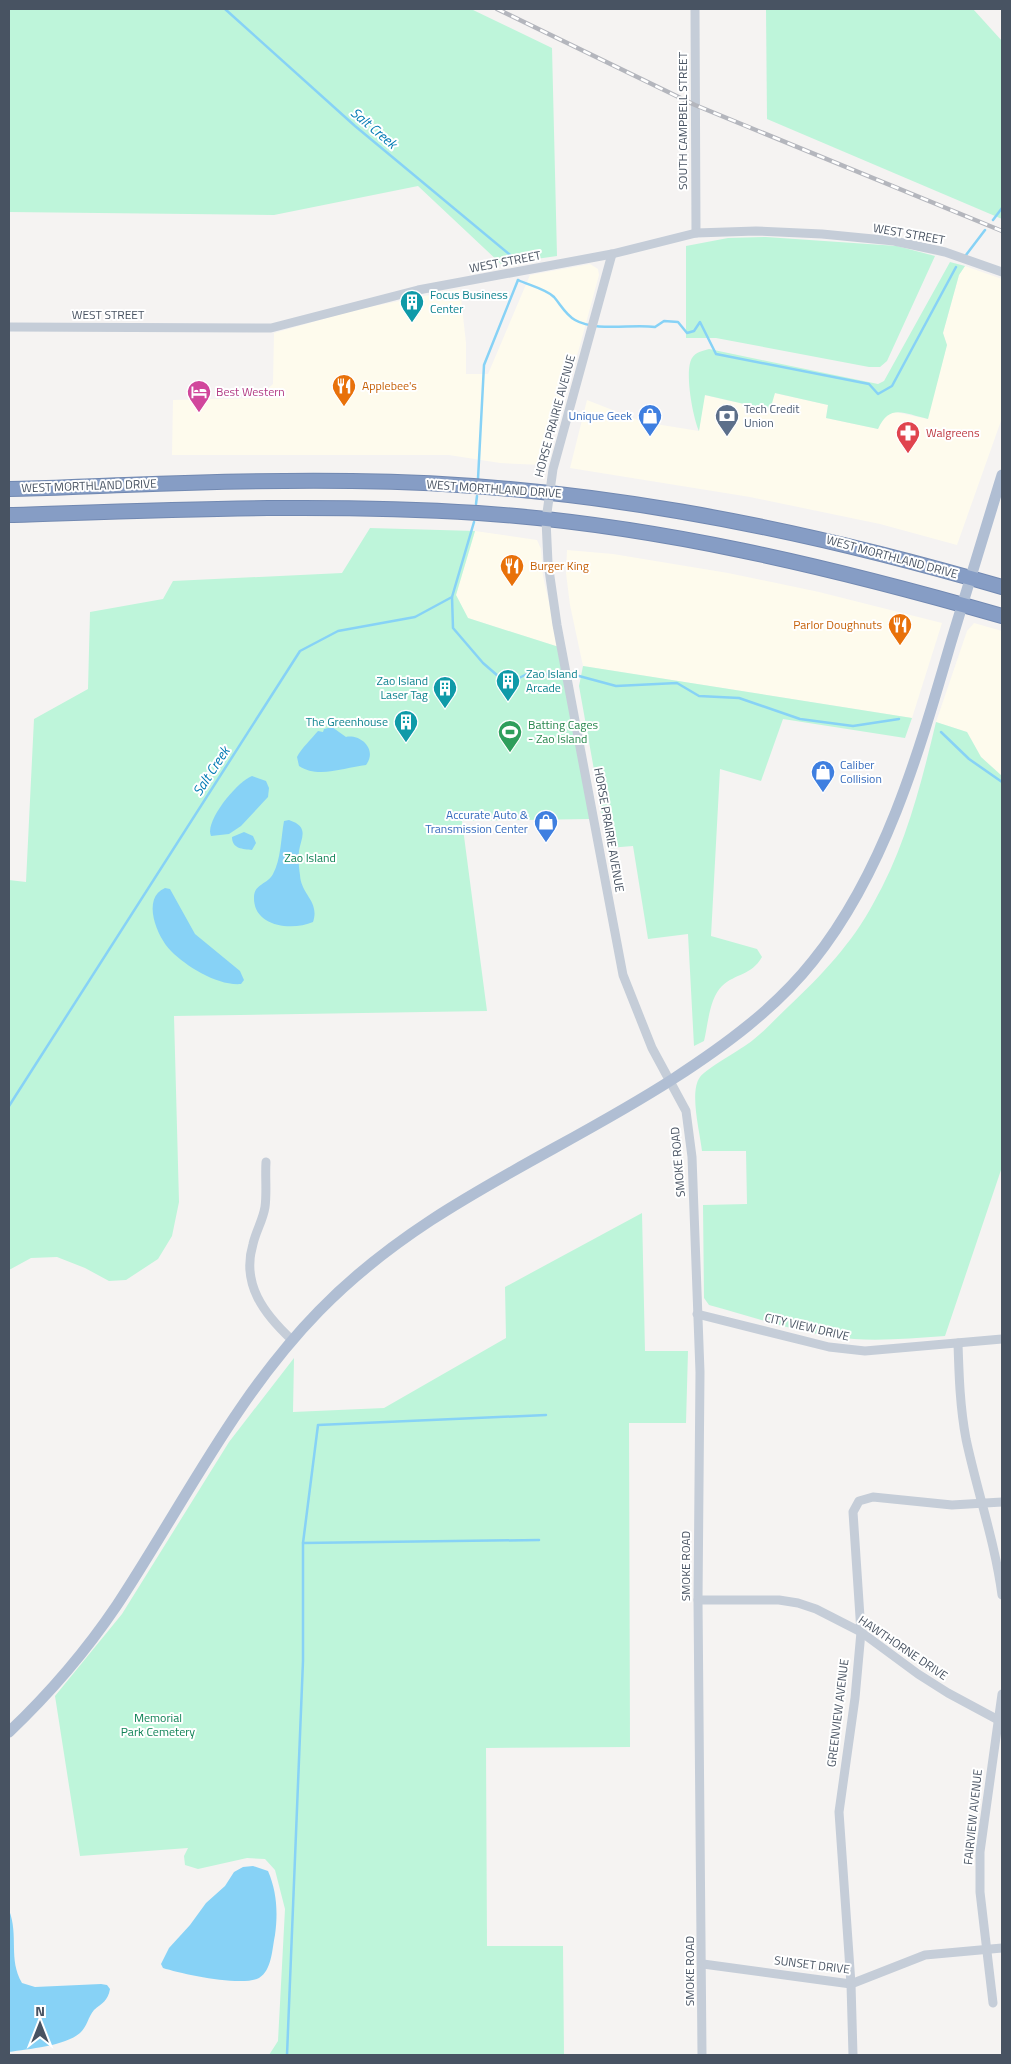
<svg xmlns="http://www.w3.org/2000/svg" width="1011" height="2064" viewBox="0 0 1011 2064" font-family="'Titillium Web',sans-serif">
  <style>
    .commercial { fill: #fefbed }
    .green { fill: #bef5da }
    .water { fill: #87d2f6 }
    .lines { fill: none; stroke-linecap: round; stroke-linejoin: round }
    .stream { stroke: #87d2f6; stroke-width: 2.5 }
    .highway-casing { stroke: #7188b1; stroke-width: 16 }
    .minor { stroke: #c5cdd8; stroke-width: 9 }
    .major { stroke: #b0bed3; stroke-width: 11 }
    .highway { stroke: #869dc5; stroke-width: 14 }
    .rail-casing { stroke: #b4b6bd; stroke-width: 4.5 }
    .rail { stroke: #fff; stroke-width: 2.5; stroke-dasharray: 8; stroke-linecap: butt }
    .labels { text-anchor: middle; stroke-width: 4; stroke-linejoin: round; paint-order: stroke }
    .street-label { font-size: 12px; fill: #485362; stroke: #fff }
    .culture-label { font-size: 12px; fill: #0d838f; stroke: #fff; text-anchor: start }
    .food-label { font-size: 12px; fill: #c56008; stroke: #fff; text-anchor: start }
    .hotel-label { font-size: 12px; fill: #b23c85; stroke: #fff; text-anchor: start }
    .service-label { font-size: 12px; fill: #4e5e75; stroke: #fff; text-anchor: start }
    .shop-label { font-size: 12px; fill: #366cbe; stroke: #fff; text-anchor: end }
    .health-label { font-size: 12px; fill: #be3a42; stroke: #fff; text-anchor: start }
    .leisure-label { font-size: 12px; fill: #27864d; stroke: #fff; text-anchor: start }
    .park-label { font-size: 12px; fill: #0e8255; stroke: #fff }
    .water-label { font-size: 14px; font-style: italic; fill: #017ab4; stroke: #fff }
  </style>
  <rect width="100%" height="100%" fill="#f5f3f2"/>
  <!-- commercial -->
  <g class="commercial">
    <polygon points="590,264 598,269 599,275 579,349 542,465 500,463 449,455 172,455 173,400 257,398 273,384 274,333 359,309 460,289 466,343 466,374 488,374 530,275"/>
    <polygon points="965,266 1002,279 1002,418 957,545 880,524 750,497 570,468 587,400 643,422 699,431 704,395 770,410 774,393 828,405 826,418 878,429 884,417 889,413 896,412 927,419 947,345 943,333 959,275"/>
    <polygon points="475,531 537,540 541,549 543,576 559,647 468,618 456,595"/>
    <polygon points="567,550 613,554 728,573 819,592 942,623 912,718 583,666 570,605 566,573"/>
    <polygon points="974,623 1002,631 1002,776 981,757 967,732 936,722 967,631"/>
  </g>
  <!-- green -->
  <g class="green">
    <polygon points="9,9 471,9 552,48 557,256 501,264 418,186 274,215 9,212"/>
    <polygon points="766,9 973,9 1002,41 1002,219 767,119"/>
    <polygon points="766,237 897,246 935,256 887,361 880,367 869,367 716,338 686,338 686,246 728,238"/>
    <path d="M950 262 965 266 959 275 943 333 947 345 928 419C904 414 890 403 878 429L826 418 828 405 775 393 770 410 705 395 699 431C693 418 684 371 692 358 696 352 702 351 709 349L878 384 884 381Z"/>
    <polygon points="370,528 475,531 456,595 468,618 559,647 590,815 589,819 462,821 487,1011 174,1016 179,1202 172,1236 158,1259 126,1280 109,1281 85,1268 57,1257 31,1258 9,1270 9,880 26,882 34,719 88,689 90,612 163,599 173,581 342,573"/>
    <path d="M583 666 912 718 905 738 783 719 761 781 720 769 711 936 757 949 762 957C751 976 736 973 722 986 709 999 708 1025 704 1041L694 1046 688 934 648 939 633 846 608 848 579 686Z"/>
    <path d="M936 722 967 732 981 757 1002 776V1167L945 1336C914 1338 884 1341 854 1339 805 1335 756 1318 709 1305L704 1298 703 1205 747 1204 746 1151H702C700 1132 689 1092 700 1077 708 1067 741 1050 753 1040 766 1030 777 1017 789 1006 820 977 853 942 873 904 905 848 921 785 936 722Z"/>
    <polygon points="642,1213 645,1351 688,1351 686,1423 629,1423 630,1747 486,1748 487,1946 563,1946 564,2055 269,2055 278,2041 285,1909 275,1870 265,1859 247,1858 198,1869 185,1865 184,1856 188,1848 80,1856 55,1696 122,1614 229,1442 294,1358 293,1412 384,1408 506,1338 505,1287"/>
  </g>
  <!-- water -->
  <g class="water">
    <path d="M332 727 346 737C360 734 378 749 366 765 346 767 318 779 299 766L297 757C301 749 312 738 318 731L323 732 324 729Z"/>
    <path d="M252 776 266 781 269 788 268 797 241 826 229 834 211 836C204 821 238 781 252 776Z"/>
    <path d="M289 820C310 827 301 838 299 851 298 859 299 868 300 875 301 895 320 901 313 922 292 931 253 927 254 897 254 884 268 884 273 874 281 860 281 837 284 821Z"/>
    <path d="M244 832 253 836 256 843 252 850C243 849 232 849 232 837Z"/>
    <path d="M165 888 170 889 195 934 240 971 244 980 241 984C218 986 187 967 171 951 157 937 141 898 165 888Z"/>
    <path d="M253 1866 268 1871C277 1892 278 1913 275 1935 272 1949 272 1970 259 1978 242 1987 182 1974 163 1968L161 1964 169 1948 190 1925 206 1903 225 1886 234 1872 243 1867Z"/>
    <path d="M9 1910C19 1936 8 1959 22 1983L35 1987 101 1984 107 1985 110 1989C108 2001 102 2003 94 2010 88 2017 87 2027 80 2033 65 2046 28 2049 9 2052Z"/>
  </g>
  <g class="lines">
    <!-- stream -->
    <g class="stream">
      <polyline points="225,9 355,126 515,259"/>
      <polyline points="993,220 1002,208"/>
      <polyline points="966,255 985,230"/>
      <path d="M518 280C528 285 546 289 554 297 561 305 565 314 575 320 596 332 631 324 655 327L664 321 678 322 687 333 694 331 700 322 716 354 869 384 878 394 892 386 956 267"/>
      <polyline points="478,479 484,365 518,280"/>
      <polyline points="476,504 477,496"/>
      <polyline points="452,597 453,628 483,663 498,676 513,681 529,673 554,675"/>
      <polyline points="579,676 616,686 677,683 699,696 739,698 800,719 853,726 899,719"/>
      <polyline points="941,732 969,759 1002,782"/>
      <polyline points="9,1106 300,651 338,631 415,617 452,597 474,522"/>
      <polyline points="303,1543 539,1540"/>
      <polyline points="287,2055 303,1661 303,1543 318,1425 546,1415"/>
    </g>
    <!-- highway casing -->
    <g class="highway-casing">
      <g id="highway">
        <path d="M9 489C47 489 86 486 125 485 200 482 276 480 352 481 574 483 790 525 1002 587"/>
        <path d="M9 515C165 510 321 503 478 513 656 525 831 567 1002 616"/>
      </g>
    </g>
    <!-- minor -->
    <g class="minor">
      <polyline points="695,9 696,233"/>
      <polyline points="612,254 553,469 546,520 548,563 557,625 623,975 652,1048 686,1111 692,1157 700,1372 698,1600 702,2055"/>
      <polyline points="9,327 271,328 418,290 612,254 696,233 756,231 822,234 894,241 945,252 1002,272"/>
      <path d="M266 1162C265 1176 267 1193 265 1207 263 1220 256 1231 253 1244 241 1284 264 1314 292 1340"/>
      <polyline points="697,1314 829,1347 865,1351 1002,1339"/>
      <path d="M958 1343C959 1376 960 1407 966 1439 977 1491 995 1542 1002 1595"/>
      <polyline points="698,1600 779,1600 798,1603 816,1609 861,1632 918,1674 948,1693 1002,1722"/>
      <polyline points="703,1964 851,1984 925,1955 1002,1948"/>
      <polyline points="993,2003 980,1892 980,1852 1002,1694"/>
      <polyline points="853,2055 851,1984 839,1812 855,1698 861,1632 853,1512 859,1501 873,1497 952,1505 1002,1502"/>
    </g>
    <!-- major -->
    <path class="major" d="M9 1732C49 1694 86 1651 117 1605 183 1505 235 1397 319 1311 422 1205 552 1157 673 1079 724 1046 775 1009 813 961 885 871 919 752 951 642 968 586 985 531 1002 475"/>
    <!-- highway -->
    <use href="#highway" class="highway"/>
    <!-- rail casing -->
    <g class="rail-casing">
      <polyline id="rail" points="497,9 695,105 1002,231"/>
    </g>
    <!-- rail -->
    <use href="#rail" class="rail"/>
  </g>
  <!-- icons -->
  <defs>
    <g id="building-pin" transform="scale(1.25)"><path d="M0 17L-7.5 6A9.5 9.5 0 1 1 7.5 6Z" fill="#0f9aa8" stroke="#fff"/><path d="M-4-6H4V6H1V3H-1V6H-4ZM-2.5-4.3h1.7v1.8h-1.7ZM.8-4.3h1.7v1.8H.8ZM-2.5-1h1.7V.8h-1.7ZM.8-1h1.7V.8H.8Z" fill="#fff"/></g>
    <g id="restaurant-pin" transform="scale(1.25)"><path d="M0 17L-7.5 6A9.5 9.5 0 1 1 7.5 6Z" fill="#e8710a" stroke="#fff"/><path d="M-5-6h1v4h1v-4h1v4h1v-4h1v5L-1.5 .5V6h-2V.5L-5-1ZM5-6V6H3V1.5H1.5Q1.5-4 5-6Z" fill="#fff"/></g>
    <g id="hotel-pin" transform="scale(1.25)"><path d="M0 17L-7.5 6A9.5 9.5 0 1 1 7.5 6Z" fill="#d1479c" stroke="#fff"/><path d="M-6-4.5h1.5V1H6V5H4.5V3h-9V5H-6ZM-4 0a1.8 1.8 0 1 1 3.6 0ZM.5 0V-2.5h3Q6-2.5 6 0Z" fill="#fff"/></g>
    <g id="shop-pin" transform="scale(1.25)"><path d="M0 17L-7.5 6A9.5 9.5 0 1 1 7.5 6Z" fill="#3f7fe0" stroke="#fff"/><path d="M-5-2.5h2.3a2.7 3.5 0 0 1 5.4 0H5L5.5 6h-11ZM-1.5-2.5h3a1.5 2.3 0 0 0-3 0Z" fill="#fff"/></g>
    <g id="bank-pin" transform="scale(1.25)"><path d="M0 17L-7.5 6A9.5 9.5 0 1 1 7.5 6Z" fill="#5c6f8a" stroke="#fff"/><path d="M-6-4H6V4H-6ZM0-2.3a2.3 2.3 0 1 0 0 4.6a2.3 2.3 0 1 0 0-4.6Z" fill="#fff"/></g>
    <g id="pharmacy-pin" transform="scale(1.25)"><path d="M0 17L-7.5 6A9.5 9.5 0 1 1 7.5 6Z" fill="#e0444e" stroke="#fff"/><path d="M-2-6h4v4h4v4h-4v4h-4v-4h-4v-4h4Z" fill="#fff"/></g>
    <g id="stadium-pin" transform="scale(1.25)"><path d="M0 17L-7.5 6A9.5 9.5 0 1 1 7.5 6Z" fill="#2e9e5b" stroke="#fff"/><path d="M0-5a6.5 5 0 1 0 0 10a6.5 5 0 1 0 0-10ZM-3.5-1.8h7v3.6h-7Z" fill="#fff"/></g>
  </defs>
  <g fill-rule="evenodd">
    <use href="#building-pin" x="412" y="302"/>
    <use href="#restaurant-pin" x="344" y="386"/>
    <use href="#hotel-pin" x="199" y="392"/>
    <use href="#shop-pin" x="650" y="416"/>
    <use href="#bank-pin" x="727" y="416"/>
    <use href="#pharmacy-pin" x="908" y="433"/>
    <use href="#restaurant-pin" x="512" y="566"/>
    <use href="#restaurant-pin" x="900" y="625"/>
    <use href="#building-pin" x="508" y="681"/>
    <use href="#building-pin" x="445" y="688"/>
    <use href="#building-pin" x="406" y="722"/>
    <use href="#stadium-pin" x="510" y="732"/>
    <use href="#shop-pin" x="823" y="772"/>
    <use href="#shop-pin" x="546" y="822"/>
  </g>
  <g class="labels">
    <!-- street labels -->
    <g class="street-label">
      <text transform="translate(683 121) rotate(-90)" y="4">SOUTH CAMPBELL STREET</text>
      <text transform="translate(909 234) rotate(10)" y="4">WEST STREET</text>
      <text transform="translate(505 262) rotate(-11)" y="4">WEST STREET</text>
      <text x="108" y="319">WEST STREET</text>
      <text transform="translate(555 416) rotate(-75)" y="4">HORSE PRAIRIE AVENUE</text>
      <text transform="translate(89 486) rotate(-2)" y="4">WEST MORTHLAND DRIVE</text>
      <text transform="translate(494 489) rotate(4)" y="4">WEST MORTHLAND DRIVE</text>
      <text transform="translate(892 557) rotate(15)" y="4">WEST MORTHLAND DRIVE</text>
      <text transform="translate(609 830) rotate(80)" y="4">HORSE PRAIRIE AVENUE</text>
      <text transform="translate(678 1162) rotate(-95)" y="4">SMOKE ROAD</text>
      <text transform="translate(807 1327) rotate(13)" y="4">CITY VIEW DRIVE</text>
      <text transform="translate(686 1566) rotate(-90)" y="4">SMOKE ROAD</text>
      <text transform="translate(903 1648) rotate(34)" y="4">HAWTHORNE DRIVE</text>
      <text transform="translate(838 1713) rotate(-83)" y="4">GREENVIEW AVENUE</text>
      <text transform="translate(973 1817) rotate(-84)" y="4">FAIRVIEW AVENUE</text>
      <text transform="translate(812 1965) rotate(7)" y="4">SUNSET DRIVE</text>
      <text transform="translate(690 1971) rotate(-90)" y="4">SMOKE ROAD</text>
    </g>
    <!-- culture labels -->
    <g class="culture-label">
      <text x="430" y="299">Focus Business<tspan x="430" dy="14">Center</tspan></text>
      <text x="526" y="678">Zao Island<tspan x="526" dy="14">Arcade</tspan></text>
      <text x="428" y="685" text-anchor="end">Zao Island<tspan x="428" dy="14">Laser Tag</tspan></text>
      <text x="388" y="726" text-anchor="end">The Greenhouse</text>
    </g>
    <!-- food labels -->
    <g class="food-label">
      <text x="362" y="390">Applebee's</text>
      <text x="530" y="570">Burger King</text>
      <text x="882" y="629" text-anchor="end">Parlor Doughnuts</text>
    </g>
    <!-- hotel labels -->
    <g class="hotel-label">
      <text x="216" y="396">Best Western</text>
    </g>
    <!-- service labels -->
    <g class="service-label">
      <text x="744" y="413">Tech Credit<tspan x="744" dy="14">Union</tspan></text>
    </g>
    <!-- shop labels -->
    <g class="shop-label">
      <text x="632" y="420">Unique Geek</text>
      <text x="840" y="769" text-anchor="start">Caliber<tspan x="840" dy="14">Collision</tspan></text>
      <text x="528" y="819">Accurate Auto &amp;<tspan x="528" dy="14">Transmission Center</tspan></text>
    </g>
    <!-- health labels -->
    <g class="health-label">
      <text x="926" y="437">Walgreens</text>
    </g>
    <!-- leisure labels -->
    <g class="leisure-label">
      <text x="528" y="729">Batting Cages<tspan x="528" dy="14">- Zao Island</tspan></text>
    </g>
    <!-- park labels -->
    <g class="park-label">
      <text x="310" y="862">Zao Island</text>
      <text x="158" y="1722">Memorial<tspan x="158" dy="14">Park Cemetery</tspan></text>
    </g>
    <!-- water labels -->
    <g class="water-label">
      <text transform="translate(374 128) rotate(40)" y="5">Salt Creek</text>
      <text transform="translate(211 771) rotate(-57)" y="5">Salt Creek</text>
    </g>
  </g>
  <!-- border -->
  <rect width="1011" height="2064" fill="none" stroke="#485362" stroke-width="20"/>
  <!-- north arrow -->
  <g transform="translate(40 2024)" stroke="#ffffff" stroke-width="4" paint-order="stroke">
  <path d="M0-4L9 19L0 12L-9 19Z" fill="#485362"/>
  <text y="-8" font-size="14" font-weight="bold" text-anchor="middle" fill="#485362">N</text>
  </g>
</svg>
